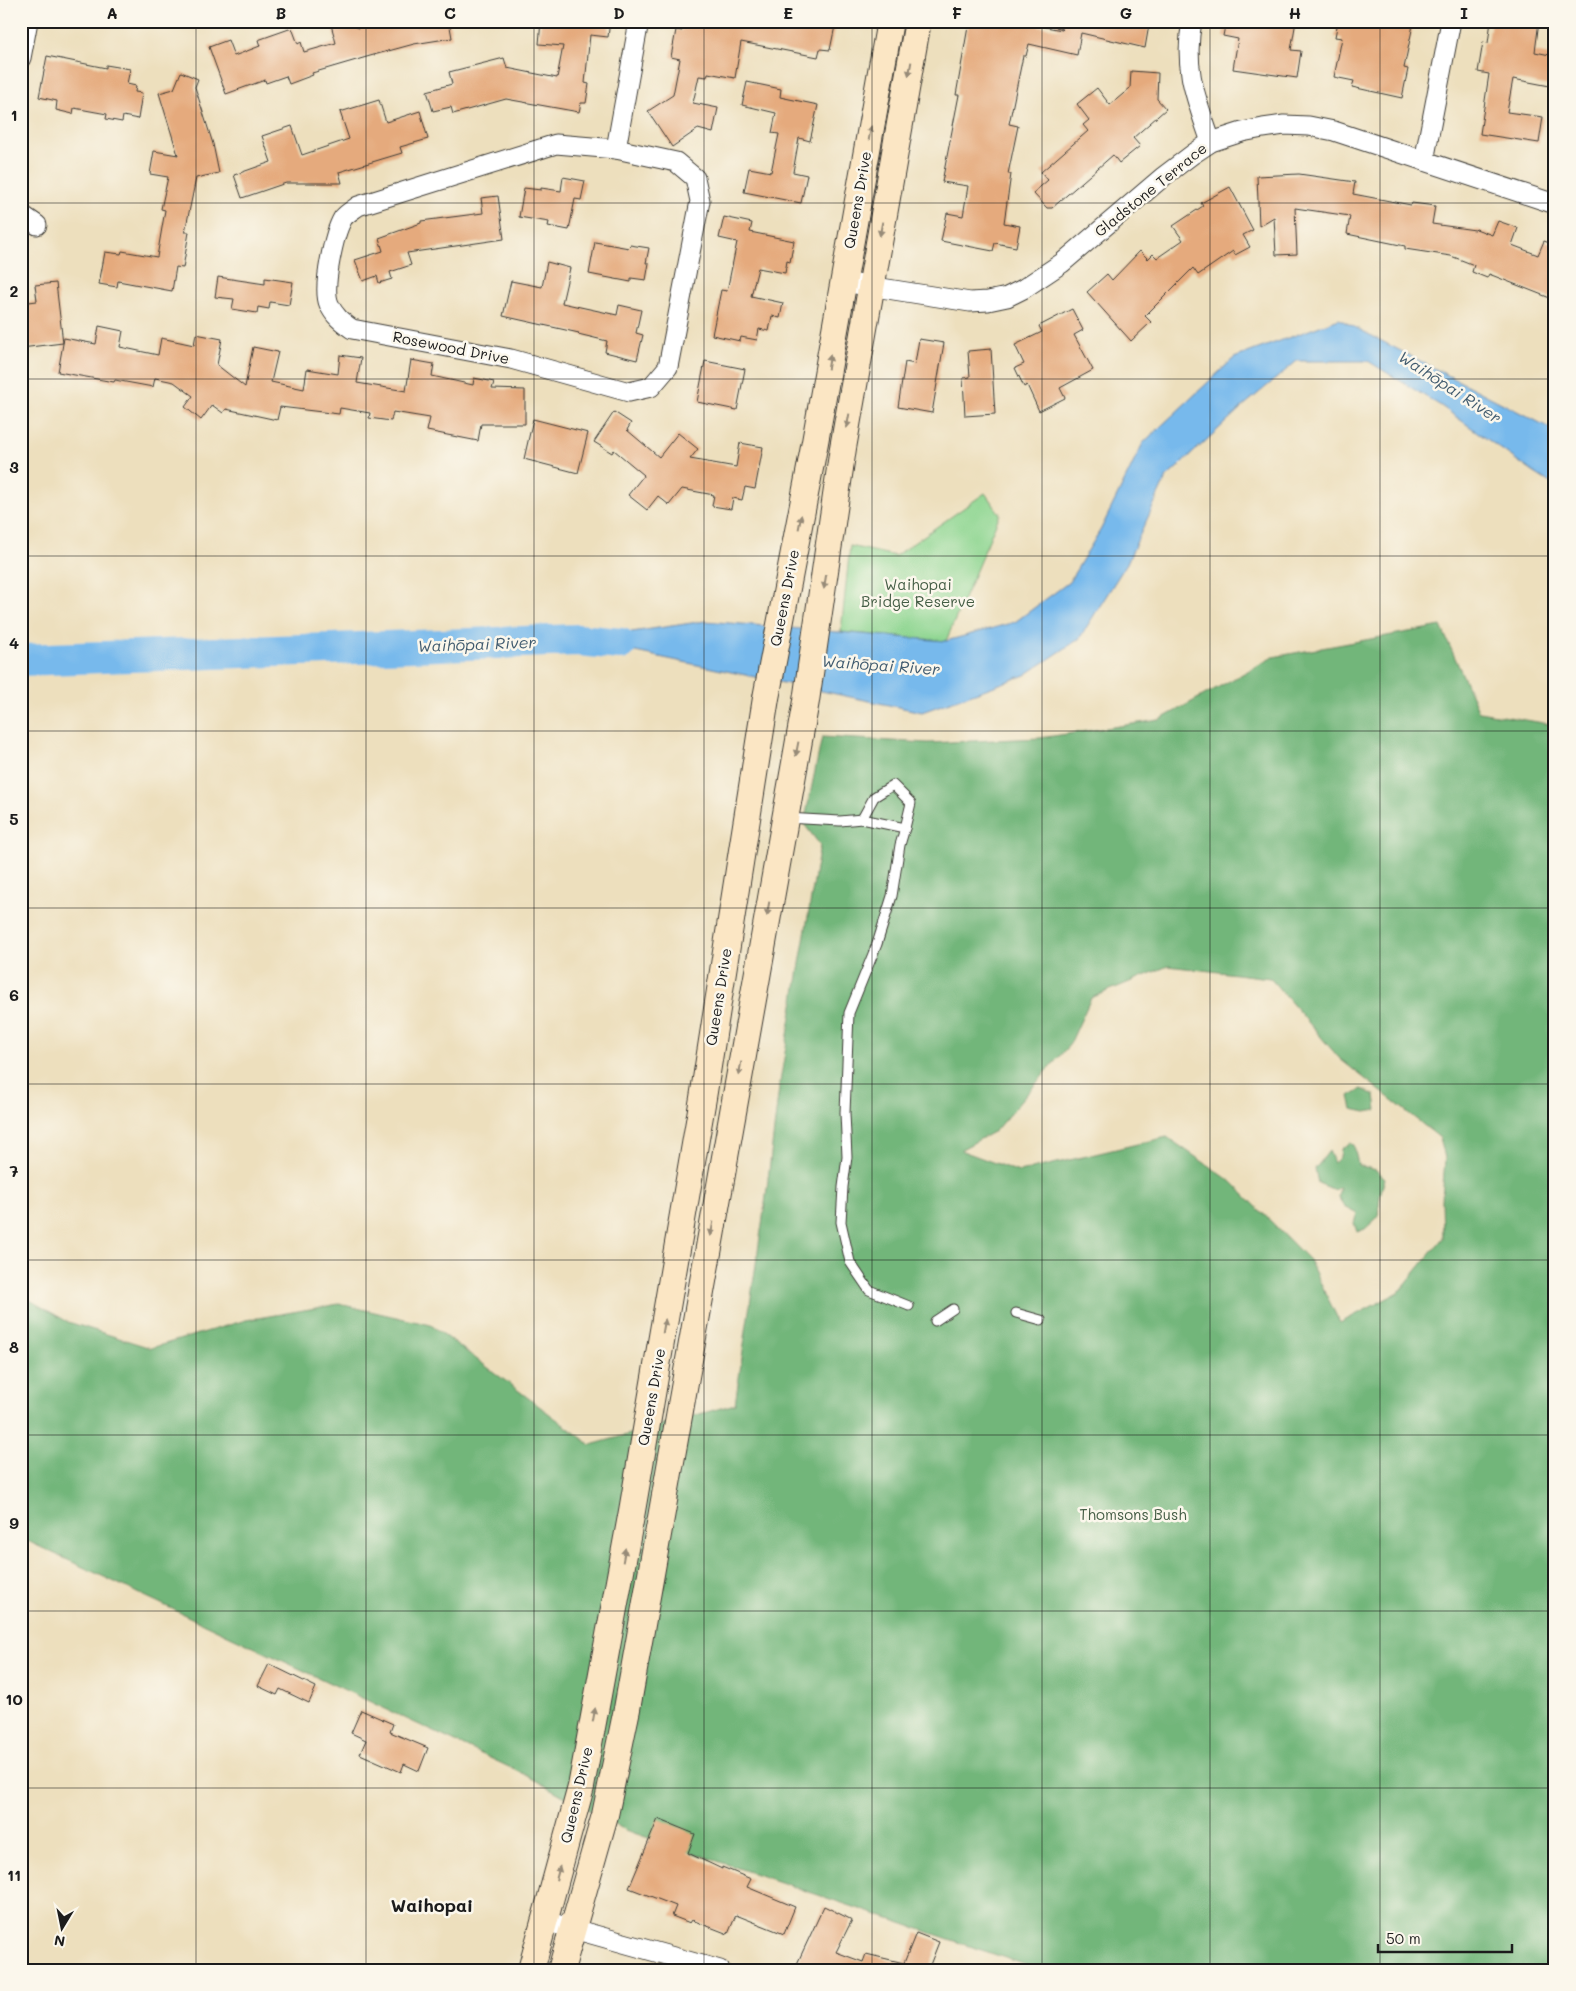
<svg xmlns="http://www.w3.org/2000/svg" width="1576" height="1991" viewBox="0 0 1576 1991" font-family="Mali,sans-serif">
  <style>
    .green { fill: #8dd590; stroke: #547856 }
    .forest { fill: #72b67a; stroke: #47694b; fill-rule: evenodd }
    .water { fill: #77b9ec; stroke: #4a6a84 }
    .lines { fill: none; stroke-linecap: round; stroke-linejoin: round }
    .river { stroke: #77b9ec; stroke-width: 32 }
    .building { fill: #e5aa7d }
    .lane-casing { stroke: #3b3934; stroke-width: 11 }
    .street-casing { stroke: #3b3934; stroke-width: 21 }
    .secondary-casing { stroke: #3b3934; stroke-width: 28 }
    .lane { stroke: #fff; stroke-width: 9 }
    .street { stroke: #fff; stroke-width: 19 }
    .secondary { stroke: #fbe6c4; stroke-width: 26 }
    .oneway { fill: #978b78 }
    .grid { fill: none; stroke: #1c1c1c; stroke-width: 1; stroke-opacity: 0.55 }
    .labels { text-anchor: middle; stroke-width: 5; stroke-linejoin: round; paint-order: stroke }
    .street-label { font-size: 15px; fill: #1c1c1c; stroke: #fbf7ec }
    .park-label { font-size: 15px; fill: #445d45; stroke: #fbf7ec }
    .water-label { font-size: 16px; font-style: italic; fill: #405b6f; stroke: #fbf7ec }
    .quarter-label { font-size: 18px; font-weight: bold; fill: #1c1c1c; stroke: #fbf7ec }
    .neatline { fill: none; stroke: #1c1c1c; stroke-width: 2 }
    .grid-label { font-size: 16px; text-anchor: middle; font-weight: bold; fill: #1c1c1c }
  </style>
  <rect width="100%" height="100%" fill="#fbf7ec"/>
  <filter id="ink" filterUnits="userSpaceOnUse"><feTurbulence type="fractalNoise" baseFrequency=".02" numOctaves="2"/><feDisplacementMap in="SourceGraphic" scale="10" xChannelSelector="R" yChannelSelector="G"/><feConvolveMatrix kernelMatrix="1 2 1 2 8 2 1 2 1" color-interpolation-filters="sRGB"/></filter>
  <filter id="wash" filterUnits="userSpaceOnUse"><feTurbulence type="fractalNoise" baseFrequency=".0096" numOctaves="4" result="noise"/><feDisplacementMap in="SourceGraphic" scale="20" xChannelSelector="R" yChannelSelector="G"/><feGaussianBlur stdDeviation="1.12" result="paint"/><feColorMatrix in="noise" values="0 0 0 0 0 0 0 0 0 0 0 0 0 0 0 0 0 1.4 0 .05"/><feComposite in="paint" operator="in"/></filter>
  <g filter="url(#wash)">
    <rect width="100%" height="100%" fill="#eddfbd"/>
    <!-- green -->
    <polygon class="green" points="985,493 1000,514 946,641 841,632 850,546 895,556"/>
    <!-- forest -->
    <g class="forest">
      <path d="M1441 626 1479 712 1555 725V1970H1041L625 1830 524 1774 21 1538V1295L68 1322 151 1348 246 1320 339 1304 431 1325 591 1445 735 1404 765 1204 779 1088 820 845 804 824 822 737 928 743 1040 738 1159 720 1273 657ZM1168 966 1270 978 1340 1059 1440 1138 1445 1158 1442 1200 1443 1238 1399 1292 1340 1323 1309 1260 1232 1182 1167 1137 1019 1172 960 1150 995 1131 1070 1044 1091 998Z"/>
      <polygon points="1361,1089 1375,1095 1377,1110 1366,1112 1352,1109 1349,1096"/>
      <polygon points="1350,1143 1354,1145 1358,1165 1376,1170 1385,1178 1380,1196 1378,1217 1365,1229 1357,1232 1354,1223 1357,1213 1344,1206 1338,1197 1340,1187 1335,1190 1318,1183 1315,1169 1329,1151 1334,1163 1340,1157 1341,1149"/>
    </g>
    <!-- water -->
    <polygon class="water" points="1339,319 1546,426 1555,433 1555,486 1533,472 1441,406 1368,361 1297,361 1242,407 1166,478 1127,563 1079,639 1025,675 922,712 578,640 705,621 946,641 1015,622 1069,582 1101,529 1143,443 1234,358"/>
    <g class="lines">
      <!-- river -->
      <polyline class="river" points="21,660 578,640 621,644"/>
    </g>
    <g id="blocks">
      <!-- building -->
      <g class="building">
        <polygon points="330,21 355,21 357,28 381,21 449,21 452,38 414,44 370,56 312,73 313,75 289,84 286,76 266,83 265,80 226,94 209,47 228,40 234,56 260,46 258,40 292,28 298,44 301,42 304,52 336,43"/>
        <polygon points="541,21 610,21 608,37 590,35 585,83 589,84 586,103 581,103 579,112 506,99 453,114 451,107 433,111 427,91 452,84 449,72 504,58 507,68 557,78 563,46 539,44"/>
        <polygon points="683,21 836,21 830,50 820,49 818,57 741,42 735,78 708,73 707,77 699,76 693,103 718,108 713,133 698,129 672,147 648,111 673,95 680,59 671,57 676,30 682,31"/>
        <polygon points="969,21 1013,21 1062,30 1063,29 1056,27 1056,21 1130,21 1149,25 1145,48 1081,33 1077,55 1029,44 1026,56 1023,56 1009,124 1018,126 1008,174 1011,174 1004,223 1020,226 1016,247 995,243 993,251 941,241 947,213 963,216 968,186 942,182 959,95 956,95"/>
        <polygon points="1226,21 1296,21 1291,50 1301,51 1297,78 1233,69 1238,39 1223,36"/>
        <polygon points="1338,21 1396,21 1413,25 1404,68 1408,69 1402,98 1352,87 1354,81 1334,77 1342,38 1335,37"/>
        <polygon points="1491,21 1539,21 1535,52 1555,56 1555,87 1513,79 1507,112 1543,117 1539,143 1480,134 1489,74 1478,72 1483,42 1488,43"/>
        <polygon points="47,56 106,68 106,65 130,69 127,84 136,86 135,92 142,93 138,119 123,116 122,122 106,119 107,114 74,108 73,114 56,110 57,101 39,97"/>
        <polygon points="1131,71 1158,73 1157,99 1166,109 1133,138 1140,146 1119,163 1113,155 1052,208 1047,208 1033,193 1048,180 1041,172 1088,131 1083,125 1089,120 1077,104 1097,88 1110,105 1130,88"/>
        <polygon points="181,72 198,79 195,87 213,144 219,173 196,178 185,232 189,232 183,268 176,267 172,291 118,281 117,287 99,284 105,252 121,254 122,251 157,257 165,210 161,209 168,177 150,174 154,151 178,155 159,93 174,89"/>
        <polygon points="747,82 781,89 780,97 818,105 810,141 799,138 793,172 807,175 801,203 744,192 749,168 771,172 779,134 772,133 776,113 742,105"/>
        <polygon points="379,100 386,122 420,111 428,139 400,147 402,153 339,172 342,183 286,183 242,198 234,175 271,162 262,136 292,126 302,155 349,139 340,112"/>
        <polygon points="1299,174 1355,182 1353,194 1411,205 1412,203 1435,206 1432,224 1475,230 1476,229 1492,235 1498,221 1518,228 1512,245 1538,255 1544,241 1555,245 1555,300 1489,274 1487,278 1472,272 1474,265 1451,256 1405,249 1405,246 1347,234 1350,216 1295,208 1297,254 1276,255 1274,217 1259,226 1257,176"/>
        <polygon points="563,177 585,181 581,200 575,199 569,230 548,226 549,222 519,217 524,188 541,190 541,188 561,191"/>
        <polygon points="1230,187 1253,230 1243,235 1250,247 1235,255 1233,251 1198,275 1193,268 1145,316 1151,322 1131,341 1087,292 1107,274 1112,280 1140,251 1148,259 1153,254 1157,258 1183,240 1173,226 1203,206 1201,203"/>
        <polygon points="498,196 504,239 407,253 411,265 390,272 392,279 379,283 377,276 363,281 355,260 383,251 379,238 421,223 421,221 483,213 481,198"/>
        <polygon points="724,217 752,223 750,232 794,241 790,262 787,261 785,273 758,268 751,296 783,303 780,318 772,316 769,331 759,329 757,340 741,337 740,341 712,335 721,290 727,291 737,242 719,238"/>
        <polygon points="595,242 629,248 630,245 649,248 646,263 649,263 646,280 631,278 631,282 589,274"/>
        <polygon points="547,262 570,268 562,303 617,315 619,305 641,310 636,333 643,335 637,360 605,352 607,341 578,334 579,333 503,316 511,281 542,287"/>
        <polygon points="218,277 265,284 265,278 293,282 289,305 270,302 269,309 258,307 257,313 232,309 234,299 215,297"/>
        <polygon points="56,283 63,343 21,348 21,303 37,301 35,285"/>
        <polygon points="1072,309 1083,330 1074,335 1093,370 1060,388 1065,398 1039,411 1027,385 1024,387 1015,368 1024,364 1015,345 1042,332 1039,326"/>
        <polygon points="99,326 123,331 120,347 158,355 161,338 194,345 196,334 222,339 217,365 245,387 253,347 278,352 271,382 304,389 307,369 338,374 340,355 361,358 357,383 406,391 411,360 434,364 432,376 473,385 474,378 494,382 492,389 525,390 525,424 481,424 478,441 427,431 430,418 393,412 391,421 369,418 370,413 340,408 339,414 280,407 277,420 226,409 223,413 212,405 201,420 185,407 193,396 174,382 155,378 153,387 115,380 114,382 58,372 64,338 96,344"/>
        <polygon points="919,339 944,343 932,413 898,407 905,362 915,364"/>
        <polygon points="991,349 995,414 965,416 963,378 970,377 968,351"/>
        <polygon points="705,361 745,369 737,410 697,402"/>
        <polygon points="614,412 631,423 627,430 659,457 678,433 698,449 690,459 736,467 740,443 763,447 755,489 745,487 742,500 733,498 731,509 712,506 714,495 682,489 669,505 658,496 647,510 628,495 644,475 614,450 612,453 594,442"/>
        <polygon points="533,419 588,433 578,473 524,459"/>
        <polygon points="269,1664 316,1687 309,1703 280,1689 277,1695 258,1686"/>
        <polygon points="361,1710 393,1724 390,1732 428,1748 419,1771 404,1764 401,1772 360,1754 366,1740 351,1733"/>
        <polygon points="658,1819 695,1834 688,1853 722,1869 722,1867 751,1879 747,1887 795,1907 784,1934 736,1915 728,1934 692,1920 690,1923 672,1916 676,1906 629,1888"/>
        <polygon points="824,1906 852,1920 836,1952 863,1962 866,1954 904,1963 916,1933 939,1942 928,1970 804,1970 796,1966"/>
      </g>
    </g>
  </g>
  <g filter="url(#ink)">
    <use href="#blocks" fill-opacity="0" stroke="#3b3934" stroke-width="1"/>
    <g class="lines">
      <!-- lane casing -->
      <g class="lane-casing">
        <g id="lane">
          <polyline points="786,818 840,821 862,819 905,828 900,845 892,896 877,944 849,1013 845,1113 847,1157 843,1187 841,1222 850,1262 869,1290 909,1306"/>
          <polyline points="862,819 874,797 893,785 911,803 905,828"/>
          <polyline points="1016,1313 1041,1320"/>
          <polyline points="935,1321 953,1309"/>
        </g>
      </g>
      <!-- street casing -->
      <g class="street-casing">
        <g id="street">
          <path d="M1192 21C1183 69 1196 98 1211 142"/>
          <polyline points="21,58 28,21"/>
          <path d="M556 144 616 149 676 162 695 178 700 201 668 367 651 387 629 392 511 359 352 329C342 322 334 316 329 304 322 288 334 233 343 218 347 213 353 210 358 206Z"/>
          <polyline points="616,149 639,21"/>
          <polyline points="1424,161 1451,21"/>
          <polyline points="21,214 37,225"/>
          <polyline points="843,282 970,302 988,301 1007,297 1023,289 1062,263 1164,176 1193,154 1211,142 1242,132 1263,128 1284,125 1309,126 1334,131 1555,204"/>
          <polyline points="545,1921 720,1970"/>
        </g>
      </g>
      <!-- secondary casing -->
      <g class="secondary-casing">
        <g id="secondary">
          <polyline points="531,1970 581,1787 632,1511 703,1098 766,698 815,442 890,21"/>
          <polyline points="561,1970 605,1815 627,1709 806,701 843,448 918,21"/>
        </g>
      </g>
      <!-- lane -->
      <use href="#lane" class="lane"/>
      <!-- street -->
      <use href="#street" class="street"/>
      <!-- secondary -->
      <use href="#secondary" class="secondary"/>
    </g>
    <!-- one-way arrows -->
    <defs><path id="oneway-solid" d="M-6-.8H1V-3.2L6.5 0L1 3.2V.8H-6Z" transform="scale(1.25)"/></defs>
    <g class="oneway">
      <use href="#oneway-solid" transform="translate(910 69) rotate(100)"/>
      <use href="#oneway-solid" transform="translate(870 133) rotate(-80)"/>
      <use href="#oneway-solid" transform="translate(881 229) rotate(100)"/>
      <use href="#oneway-solid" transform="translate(829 362) rotate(-80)"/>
      <use href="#oneway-solid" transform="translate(848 421) rotate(100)"/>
      <use href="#oneway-solid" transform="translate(800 522) rotate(-79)"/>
      <use href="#oneway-solid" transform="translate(825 582) rotate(99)"/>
      <use href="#oneway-solid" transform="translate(797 749) rotate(101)"/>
      <use href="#oneway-solid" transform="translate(768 909) rotate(100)"/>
      <use href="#oneway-solid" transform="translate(740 1069) rotate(100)"/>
      <use href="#oneway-solid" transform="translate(712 1229) rotate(100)"/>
      <use href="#oneway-solid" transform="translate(664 1326) rotate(-80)"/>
      <use href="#oneway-solid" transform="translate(624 1555) rotate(-80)"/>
      <use href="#oneway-solid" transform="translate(594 1715) rotate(-80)"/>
      <use href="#oneway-solid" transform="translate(558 1873) rotate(-75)"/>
    </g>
  </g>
  <!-- grid -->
  <path class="grid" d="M196 21V1970M366 21V1970M534 21V1970M704 21V1970M872 21V1970M1042 21V1970M1210 21V1970M1380 21V1970M21 203H1555M21 379H1555M21 556H1555M21 731H1555M21 908H1555M21 1084H1555M21 1260H1555M21 1435H1555M21 1611H1555M21 1788H1555"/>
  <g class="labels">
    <!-- street labels -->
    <g class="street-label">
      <text transform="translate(1151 190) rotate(-39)" y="5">Gladstone Terrace</text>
      <text transform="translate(858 200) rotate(-80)" y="5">Queens Drive</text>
      <text transform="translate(451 348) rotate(11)" y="5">Rosewood Drive</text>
      <text transform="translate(785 598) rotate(-79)" y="5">Queens Drive</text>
      <text transform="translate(719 997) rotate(-81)" y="5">Queens Drive</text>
      <text transform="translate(652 1397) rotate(-80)" y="5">Queens Drive</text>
      <text transform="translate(577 1795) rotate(-77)" y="5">Queens Drive</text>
    </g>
    <!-- park labels -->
    <g class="park-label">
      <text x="918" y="590">Waihopai<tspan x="918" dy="17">Bridge Reserve</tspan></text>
      <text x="1133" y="1520">Thomsons Bush</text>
    </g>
    <!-- water labels -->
    <g class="water-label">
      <text transform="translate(1450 387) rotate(33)" y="6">Waihōpai River</text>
      <text transform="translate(477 644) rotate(-2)" y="6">Waihōpai River</text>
      <text transform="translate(881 665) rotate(4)" y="6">Waihōpai River</text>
    </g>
    <!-- quarter labels -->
    <g class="quarter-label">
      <text x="432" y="1912">Waihopai</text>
    </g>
  </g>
  <!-- margin -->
  <rect width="1576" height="1991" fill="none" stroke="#fbf7ec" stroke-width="55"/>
  <!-- north arrow -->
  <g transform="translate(62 1928) rotate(190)" stroke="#fbf7ec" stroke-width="4" paint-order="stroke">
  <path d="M0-4L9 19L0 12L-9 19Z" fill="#1c1c1c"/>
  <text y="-8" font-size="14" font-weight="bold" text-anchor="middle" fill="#1c1c1c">N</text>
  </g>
  <!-- scale -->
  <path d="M1378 1944v8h134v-8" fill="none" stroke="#1c1c1c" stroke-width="2.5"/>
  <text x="1386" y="1944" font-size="15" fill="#1c1c1c" stroke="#fbf7ec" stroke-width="4" paint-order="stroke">50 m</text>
  <rect x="28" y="28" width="1520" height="1936" class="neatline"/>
  <g class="grid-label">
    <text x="112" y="19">A</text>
    <text x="281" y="19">B</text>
    <text x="450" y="19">C</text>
    <text x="619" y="19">D</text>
    <text x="788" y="19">E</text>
    <text x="957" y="19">F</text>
    <text x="1126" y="19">G</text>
    <text x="1295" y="19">H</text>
    <text x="1464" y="19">I</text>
    <text x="14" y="121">1</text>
    <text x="14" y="297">2</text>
    <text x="14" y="473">3</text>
    <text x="14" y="649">4</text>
    <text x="14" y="825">5</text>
    <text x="14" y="1001">6</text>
    <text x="14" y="1177">7</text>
    <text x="14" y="1353">8</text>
    <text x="14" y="1529">9</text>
    <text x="14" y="1705">10</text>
    <text x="14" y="1881">11</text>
  </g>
</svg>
